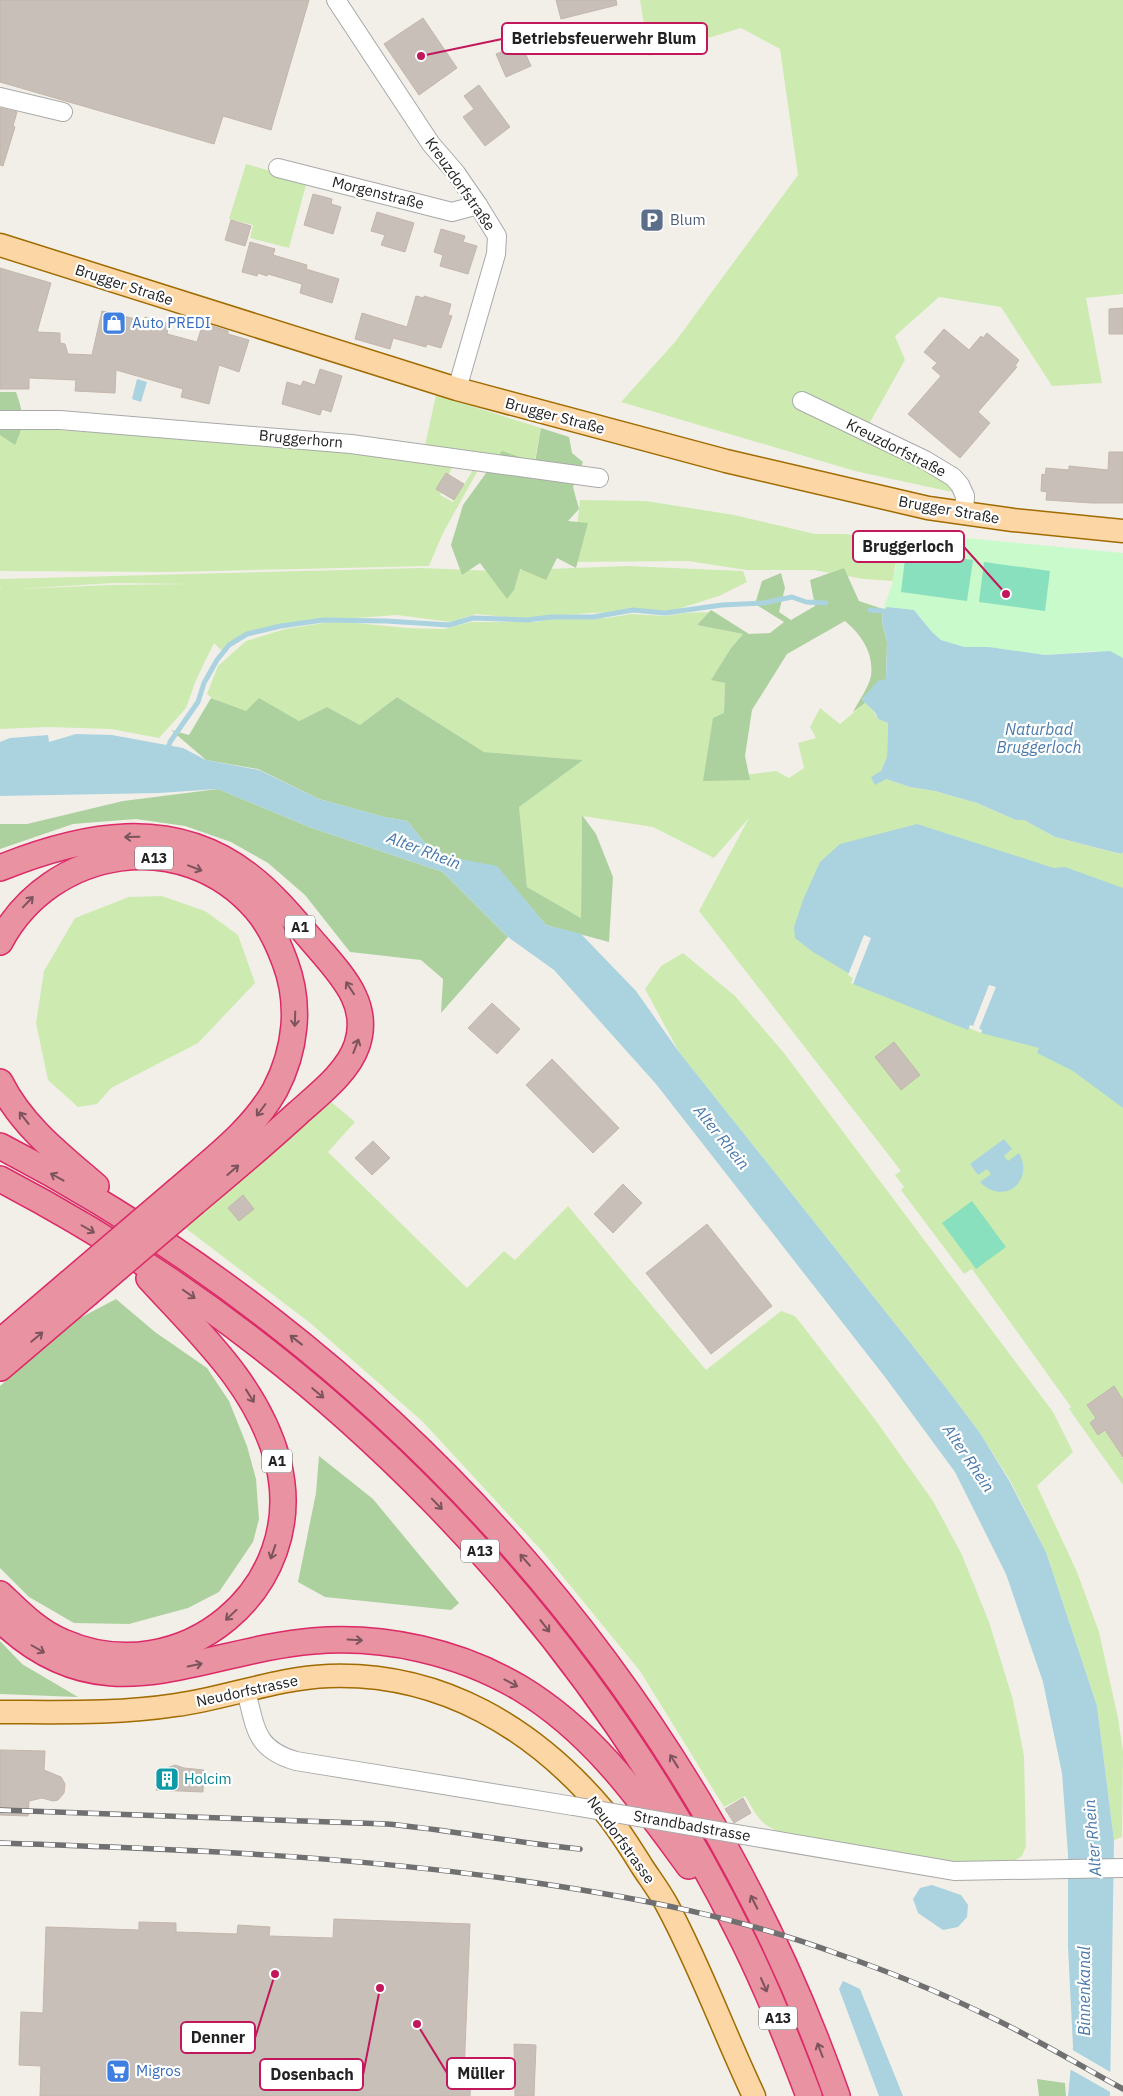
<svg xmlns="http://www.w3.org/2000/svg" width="1123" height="2096" viewBox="0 0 1123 2096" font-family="'IBM Plex Sans',sans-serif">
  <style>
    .grass { fill: #cdebb0; fill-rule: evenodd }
    .forest { fill: #add19e }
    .park { fill: #c8facc }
    .pitch { fill: #88e0be }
    .water { fill: #aad3df }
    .pier { fill: #f2efe9 }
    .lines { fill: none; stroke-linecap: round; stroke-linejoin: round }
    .stream { stroke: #aad3df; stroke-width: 5 }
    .building { fill: #c7bfb8; stroke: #c4b6ab }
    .minor-casing { stroke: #a9a9a9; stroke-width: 20 }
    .major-casing { stroke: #a06b00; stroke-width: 25 }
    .highway-casing { stroke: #dc2a67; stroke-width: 28 }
    .minor { stroke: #fff; stroke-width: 18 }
    .major { stroke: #fcd6a4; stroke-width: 22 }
    .highway { stroke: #e892a2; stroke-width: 25 }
    .rail-casing { stroke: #707070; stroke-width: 5.5 }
    .rail { stroke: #fff; stroke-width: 4; stroke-dasharray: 11; stroke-linecap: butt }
    .minor-bridge-casing { stroke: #a9a9a9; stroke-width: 20; stroke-linecap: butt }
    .highway-bridge-casing { stroke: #dc2a67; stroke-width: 28; stroke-linecap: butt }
    .minor-bridge { stroke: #fff; stroke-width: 18 }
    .highway-bridge { stroke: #e892a2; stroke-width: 25 }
    .oneway { stroke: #7b545c }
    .labels { text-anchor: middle; stroke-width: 4.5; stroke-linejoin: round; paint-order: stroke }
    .shield { fill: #fff; stroke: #646464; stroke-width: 1 }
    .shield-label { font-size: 14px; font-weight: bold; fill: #222 }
    .street-label { font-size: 15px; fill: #222; stroke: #fff }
    .service-label { font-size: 15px; fill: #4e5e75; stroke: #fff; text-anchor: start }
    .shop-label { font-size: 15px; fill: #366cbe; stroke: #fff; text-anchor: start }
    .culture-label { font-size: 15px; fill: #0d838f; stroke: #fff; text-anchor: start }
    .water-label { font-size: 16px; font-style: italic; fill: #4a7aab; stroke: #fff }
    .leader { fill: none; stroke: #c2185b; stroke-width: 2 }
    .callout-dot { fill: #c2185b; stroke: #fff; stroke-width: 2 }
    .callout { fill: #fff; stroke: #c2185b; stroke-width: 2 }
    .callout-label { font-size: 16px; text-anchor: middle; font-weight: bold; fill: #222 }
  </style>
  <rect width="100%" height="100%" fill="#f2efe9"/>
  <!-- grass -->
  <g class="grass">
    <polygon points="640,0 1123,0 1123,294 1086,298 1102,383 1052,386 1001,307 939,297 895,336 905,360 869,424 848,413 797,396 792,403 901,454 953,488 952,492 855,471 621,402 675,342 798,175 780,49 741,28 649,56"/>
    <polygon points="246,164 307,181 289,248 250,238 253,225 229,219"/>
    <polygon points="436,395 541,428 534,464 424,450"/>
    <polygon points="0,428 42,429 350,449 454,463 440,495 453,502 475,467 478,470 443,533 429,566 171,572 0,571"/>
    <polygon points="580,500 646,501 734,515 815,534 847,534 898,545 893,581 864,579 814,570 746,570 688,561 573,562"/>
    <path d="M627 566 743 571 747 582 719 596 675 610 589 613 524 619 476 614 450 622 397 615 302 622 252 631 221 650 214 643 196 680 186 708 159 738 111 729 47 727 0 729V589H2L0 588V579L420 568 495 571ZM113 583 192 584 111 585 16 589Z"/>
    <polygon points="709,612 697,625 743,634 731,648 712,679 725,683 724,713 704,780 776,771 789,778 804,768 798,743 816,738 810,727 820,708 840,724 865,703 872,708 878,719 888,723 887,757 881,771 886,779 910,787 935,791 977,803 1016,820 1024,820 1055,837 1120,854 1123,852 1123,1485 1069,1409 1071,1407 972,1269 964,1274 901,1190 904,1187 895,1175 901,1171 699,911 749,818 714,858 653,827 582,816 581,918 527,887 518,807 582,760 484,752 397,697 360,725 327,707 299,721 259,699 246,712 212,698 207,694 218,666 246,641 285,629 336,621 407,628 444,629 471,622 536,622 554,618 607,618 631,614 665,616 685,613"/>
    <polygon points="162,896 205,911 238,935 255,983 198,1043 111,1088 97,1104 78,1107 48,1080 36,1023 44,971 75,918 129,897"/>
    <polygon points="683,953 735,996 784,1053 1053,1412 1073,1452 1037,1486 1077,1572 1099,1632 1118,1718 1123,1752 1122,1837 1114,1840 1097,1706 1046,1552 1011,1482 980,1433 947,1389 679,1052 645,989 661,966"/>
    <path d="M329 1100 355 1122 328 1152 467 1288 504 1251 515 1260 568 1206 706 1370 781 1311 795 1316 874 1418 933 1501 962 1555 989 1622 1013 1700 1024 1756 1026 1846 1022 1856 1011 1863H980L943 1861 782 1833C758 1823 758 1817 745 1796L724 1807 640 1671 542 1551 422 1421 309 1322 184 1227 215 1203Z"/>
  </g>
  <!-- forest -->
  <g class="forest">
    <path d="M0 392H16C24 415 25 423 15 445L0 435Z"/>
    <polygon points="541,428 569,437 572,453 583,462 573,487 579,509 568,521 588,523 576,568 557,558 546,580 520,569 514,590 507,599 480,563 462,575 451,545 463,505 502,451 535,462"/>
    <path d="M844 568 859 601 883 609 882 622 887 642 886 679 862 699 865 703 853 712C858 702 869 687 871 676 874 654 862 635 845 621L787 654 752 710 745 756 750 780 703 781 713 718 724 713 725 683 711 680 731 648 743 634 697 625 711 610 749 634 770 633 784 622 755 604 762 581 781 573 785 588 779 612 791 620 815 606 810 580Z"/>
    <polygon points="397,697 484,752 583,760 519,807 527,887 581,918 582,815 596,834 613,877 609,942 546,925 497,867 434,854 407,821 384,817 319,799 258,769 206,760 171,730 189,735 211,698 246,711 259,698 299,721 327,707 360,725"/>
    <polygon points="218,789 312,828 443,872 508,937 441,1013 443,979 421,960 350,952 305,895 268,863 231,842 185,826 136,819 73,824 0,849 0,824 27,824 123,801"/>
    <polygon points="116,1299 155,1332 207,1368 229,1401 247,1446 256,1479 259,1519 253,1542 219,1592 188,1608 129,1624 74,1623 29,1597 0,1568 0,1386 76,1320"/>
    <polygon points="319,1456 373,1499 459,1603 451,1610 325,1597 298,1582 316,1493"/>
    <polygon points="0,1641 22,1664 78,1697 0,1694"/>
    <polygon points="1037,2079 1065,2083 1066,2096 1039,2096"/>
  </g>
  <!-- park -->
  <polygon class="park" points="902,532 1123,553 1123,658 1096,651 1045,655 988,647 964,647 941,640 932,633 919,615 888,607 883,611 893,581"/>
  <!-- pitch -->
  <g class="pitch">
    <polygon points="906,551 973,560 967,601 901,592"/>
    <polygon points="984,562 1050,571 1045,611 979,602"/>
    <polygon points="972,1201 1006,1247 976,1269 942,1223"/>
  </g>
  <!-- water -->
  <g class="water">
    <polygon points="137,379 147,382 141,402 132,399"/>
    <path d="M887 607 914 610 932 632 941 640 964 647H989L1045 655 1110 651 1123 658V852L1121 854 1055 837 1024 820H1016L977 803 935 791 910 787 886 779 875 785 871 777 881 771 887 757 888 723 878 719C875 708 867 707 862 699L878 681 886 679 887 642 882 622 883 611Z"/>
    <polygon points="76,734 112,735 183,748 206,760 259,770 319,799 384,817 407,821 434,854 497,866 546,925 581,934 636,991 679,1052 947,1389 980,1433 1010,1482 1046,1552 1097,1706 1114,1840 1110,2096 1068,2096 1073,2047 1068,1947 1068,1854 1062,1773 1043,1682 1006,1574 955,1472 885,1377 656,1084 554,970 508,937 443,872 312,828 218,789 159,793 0,796 0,742 10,738 48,735 49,742"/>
    <polygon points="917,824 1054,868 1065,867 1123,888 1123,1108 1073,1071 1037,1053 1039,1048 981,1033 982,1030 970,1025 968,1030 853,984 855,977 813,952 795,938 794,927 803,900 820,862 840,844"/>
    <path d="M1004 1139 1012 1149 1004 1156 1008 1161 1019 1153C1035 1182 1003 1206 980 1182L991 1174 987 1169 978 1175 970 1164Z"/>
    <polygon points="932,1885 961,1895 968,1905 967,1917 958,1927 943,1930 918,1913 913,1899 920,1888"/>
    <polygon points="843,1981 860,1989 903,2096 879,2096 839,1989"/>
  </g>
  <!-- pier -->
  <g class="pier">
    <polygon points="864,935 871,938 853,984 851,983 853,978 848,975"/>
    <polygon points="989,985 996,987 979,1029 982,1030 981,1033 969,1028 970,1025 973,1026"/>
    <polygon points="1071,2049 1112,2073 1112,2093 1068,2068"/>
  </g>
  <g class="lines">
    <!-- stream -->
    <g class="stream">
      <polyline points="870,610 883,611"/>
      <polyline points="167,751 170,742 198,702 204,683 217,660 229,645 247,634 281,626 323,620 386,621 449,625 473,618 527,620 551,617 593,617 633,610 665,613 722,605 763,603 792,597 806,602 826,603"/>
    </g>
  </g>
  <!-- building -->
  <g class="building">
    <polygon points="0,0 309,0 271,130 223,116 214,144 0,82"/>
    <polygon points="556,0 616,0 617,5 561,19"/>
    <polygon points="423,18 457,68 419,95 384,44"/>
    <polygon points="521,44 531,66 506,77 496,54"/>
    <polygon points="479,85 510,127 485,146 463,117 474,109 464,96"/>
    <polygon points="0,108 17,112 13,126 15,127 3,166 0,165"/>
    <polygon points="313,194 332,199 331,204 341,207 333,234 304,225"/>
    <polygon points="377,212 414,223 405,252 381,245 385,235 371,231"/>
    <polygon points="231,220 251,226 245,246 225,240"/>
    <polygon points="441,229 465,236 463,242 477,246 468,274 440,266 443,255 434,252"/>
    <polygon points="250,242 275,249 273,255 307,265 306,269 339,279 332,303 300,293 302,284 268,274 267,276 258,273 257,276 242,272"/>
    <polygon points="0,268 51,283 37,332 60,333 60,343 65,344 68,354 92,355 102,311 144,321 145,317 169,324 167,334 197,342 203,323 228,331 228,334 249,340 239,372 219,365 209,404 181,397 183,389 116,370 115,393 75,391 76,380 29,378 29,389 0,389"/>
    <polygon points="416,296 424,298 424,296 451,304 448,315 452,316 441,348 427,344 426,347 393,338 390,349 355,339 362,313 407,327"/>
    <polygon points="1123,308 1123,334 1109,334 1109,309"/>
    <polygon points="944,329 969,350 981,336 983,338 987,333 1019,360 1015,366 1017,367 978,412 990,423 960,458 908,414 941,376 932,368 937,363 924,352"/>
    <polygon points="320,369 342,376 331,412 322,409 320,415 282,404 287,382 301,386 303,381 315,385"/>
    <polygon points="1109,452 1123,452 1123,503 1092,503 1046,500 1047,492 1041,491 1042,474 1045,475 1046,468 1069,470 1069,466 1108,470"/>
    <polygon points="446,473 464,484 454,500 436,489"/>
    <polygon points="492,1003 520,1029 497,1054 468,1028"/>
    <polygon points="894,1042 920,1075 901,1090 875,1057"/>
    <polygon points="552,1059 619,1128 593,1153 526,1085"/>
    <polygon points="373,1141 390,1158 372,1175 355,1158"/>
    <polygon points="623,1184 642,1203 613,1233 594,1214"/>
    <polygon points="243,1195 254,1209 239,1221 228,1208"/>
    <polygon points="707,1224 772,1306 711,1354 646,1273"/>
    <polygon points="1114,1386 1123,1400 1123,1457 1105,1430 1098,1435 1090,1423 1096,1418 1087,1405"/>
    <polygon points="0,1750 45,1751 44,1770 61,1777 65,1784 64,1793 58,1800 53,1801 42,1798 29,1801 28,1816 0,1815"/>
    <polygon points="175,1765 184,1768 204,1770 203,1792 156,1790 167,1768"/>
    <polygon points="743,1798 751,1813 734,1823 725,1809"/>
    <polygon points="334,1919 470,1924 464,2075 471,2075 470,2096 40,2096 41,2066 19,2065 21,2012 43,2013 46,1927 139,1930 139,1922 176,1923 176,1932 237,1934 238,1925 270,1927 269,1936 333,1938"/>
    <polygon points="514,2044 536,2045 534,2096 515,2096"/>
  </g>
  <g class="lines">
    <!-- minor casing -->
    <g class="minor-casing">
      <g id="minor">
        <polyline points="336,0 431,144 456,173 478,205 497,236 496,254 457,389"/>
        <polyline points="0,97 63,112"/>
        <polyline points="278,168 452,212 478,205"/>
        <polyline points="802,401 925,460 953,477 960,485 965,496 964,514"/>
        <polyline points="0,420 60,420 351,444 599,478"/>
        <path d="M246 1691C256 1729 255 1749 296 1761L573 1806"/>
        <polyline points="743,1835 954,1871 1123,1868"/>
      </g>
    </g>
    <!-- major casing -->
    <g class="major-casing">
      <g id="major">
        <polyline points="0,245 457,389 726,461 928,508 1013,520 1123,531"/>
        <path d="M0 1712C59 1712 118 1714 176 1705 227 1698 277 1678 329 1676 441 1672 534 1728 604 1811 619 1829 631 1849 643 1868 651 1880 660 1892 667 1905 700 1966 724 2033 754 2096"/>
      </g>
    </g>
    <!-- highway casing -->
    <g class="highway-casing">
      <g id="highway">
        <path d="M0 868C82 835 171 816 248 875 276 896 298 925 321 951 344 978 370 1006 357 1045 348 1072 319 1094 298 1113 265 1143 230 1173 195 1202"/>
        <path d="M0 942C51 846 183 825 256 909 269 924 278 943 285 962 301 1004 296 1050 275 1090 252 1131 212 1160 178 1190"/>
        <path d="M0 1082C22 1126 60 1155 96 1186"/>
        <path d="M0 1146C384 1346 693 1686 837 2096"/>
        <path d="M0 1179C323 1348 582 1613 743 1940 768 1990 789 2043 809 2096"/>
        <polyline points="0,1342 69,1283"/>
        <polyline points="0,1368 87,1294"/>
        <path d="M0 1594C19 1612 38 1632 63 1642 181 1694 310 1588 278 1462 258 1386 200 1334 149 1278"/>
        <path d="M0 1619C103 1720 196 1651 313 1641 384 1635 459 1652 520 1688 593 1732 640 1799 689 1866"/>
      </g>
    </g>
    <!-- minor -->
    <use href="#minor" class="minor"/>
    <!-- major -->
    <use href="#major" class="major"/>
    <!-- highway -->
    <use href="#highway" class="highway"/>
    <!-- rail casing -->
    <g class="rail-casing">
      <g id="rail">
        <path d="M0 1810 387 1824C452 1830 515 1843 580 1849"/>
        <path d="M0 1843C180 1849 359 1856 537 1883 639 1898 741 1918 838 1954 887 1971 937 1991 984 2014 1032 2036 1077 2064 1123 2089"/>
      </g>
    </g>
    <!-- rail -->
    <use href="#rail" class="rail"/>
    <!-- minor-bridge casing -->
    <g class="minor-bridge-casing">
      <polyline id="minor-bridge" points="573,1806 743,1835"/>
    </g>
    <!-- highway-bridge casing -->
    <g class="highway-bridge-casing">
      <g id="highway-bridge">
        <polyline points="69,1283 178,1190"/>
        <polyline points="87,1294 195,1202"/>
      </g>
    </g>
    <!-- minor-bridge -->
    <use href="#minor-bridge" class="minor-bridge"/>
    <!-- highway-bridge -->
    <use href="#highway-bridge" class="highway-bridge"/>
  </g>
  <!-- one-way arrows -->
  <defs><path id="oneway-shaft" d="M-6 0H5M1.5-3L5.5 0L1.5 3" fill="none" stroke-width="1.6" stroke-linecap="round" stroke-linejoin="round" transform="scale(1.25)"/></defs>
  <g class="oneway">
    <use href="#oneway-shaft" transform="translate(132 837) rotate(179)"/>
    <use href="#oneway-shaft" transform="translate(195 868) rotate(21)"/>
    <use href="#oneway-shaft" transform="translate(28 902) rotate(-46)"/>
    <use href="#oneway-shaft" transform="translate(350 988) rotate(-123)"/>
    <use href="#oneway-shaft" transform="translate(295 1019) rotate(92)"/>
    <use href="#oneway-shaft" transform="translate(356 1046) rotate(-69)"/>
    <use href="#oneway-shaft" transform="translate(261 1110) rotate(127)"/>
    <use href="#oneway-shaft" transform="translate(24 1118) rotate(-128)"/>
    <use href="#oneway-shaft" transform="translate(233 1170) rotate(-41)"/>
    <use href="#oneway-shaft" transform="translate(57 1177) rotate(-151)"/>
    <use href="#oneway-shaft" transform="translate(88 1229) rotate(30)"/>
    <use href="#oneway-shaft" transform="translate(189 1294) rotate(35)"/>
    <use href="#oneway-shaft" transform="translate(37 1337) rotate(-40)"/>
    <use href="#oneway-shaft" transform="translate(296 1340) rotate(-142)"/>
    <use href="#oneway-shaft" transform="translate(318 1393) rotate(40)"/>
    <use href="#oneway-shaft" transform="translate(250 1396) rotate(58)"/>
    <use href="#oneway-shaft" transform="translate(437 1504) rotate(46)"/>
    <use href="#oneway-shaft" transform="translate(273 1552) rotate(109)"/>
    <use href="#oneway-shaft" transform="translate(525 1560) rotate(-131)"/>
    <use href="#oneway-shaft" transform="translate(231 1615) rotate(137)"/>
    <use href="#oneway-shaft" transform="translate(545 1626) rotate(52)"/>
    <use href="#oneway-shaft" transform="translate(355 1640) rotate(3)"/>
    <use href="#oneway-shaft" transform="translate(38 1649) rotate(30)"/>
    <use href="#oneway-shaft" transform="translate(195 1665) rotate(-12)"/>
    <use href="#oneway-shaft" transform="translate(511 1683) rotate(28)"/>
    <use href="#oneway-shaft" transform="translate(674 1761) rotate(-122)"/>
    <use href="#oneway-shaft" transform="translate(754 1902) rotate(-117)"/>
    <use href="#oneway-shaft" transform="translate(764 1985) rotate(66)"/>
    <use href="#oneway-shaft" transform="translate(820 2050) rotate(-111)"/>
  </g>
  <!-- icons -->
  <defs>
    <g id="parking-square" transform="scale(1.25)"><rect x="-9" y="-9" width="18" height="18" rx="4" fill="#5c6f8a" stroke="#fff"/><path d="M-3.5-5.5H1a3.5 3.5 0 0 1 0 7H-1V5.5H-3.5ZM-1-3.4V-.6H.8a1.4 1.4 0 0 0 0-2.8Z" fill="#fff"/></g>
    <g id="shop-square" transform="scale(1.25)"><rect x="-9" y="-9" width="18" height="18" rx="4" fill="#3f7fe0" stroke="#fff"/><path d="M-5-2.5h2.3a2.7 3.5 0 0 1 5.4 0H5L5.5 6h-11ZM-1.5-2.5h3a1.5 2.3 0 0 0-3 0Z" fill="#fff"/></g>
    <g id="building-square" transform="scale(1.25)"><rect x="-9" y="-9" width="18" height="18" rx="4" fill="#0f9aa8" stroke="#fff"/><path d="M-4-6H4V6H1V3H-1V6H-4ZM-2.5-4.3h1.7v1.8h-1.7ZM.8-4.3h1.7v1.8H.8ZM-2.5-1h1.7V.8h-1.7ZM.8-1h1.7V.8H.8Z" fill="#fff"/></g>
    <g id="supermarket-square" transform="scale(1.25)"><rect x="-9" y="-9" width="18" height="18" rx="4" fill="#3f7fe0" stroke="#fff"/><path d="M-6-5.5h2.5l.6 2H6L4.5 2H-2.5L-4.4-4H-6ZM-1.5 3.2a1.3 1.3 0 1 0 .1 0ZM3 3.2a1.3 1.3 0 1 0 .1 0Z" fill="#fff"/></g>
  </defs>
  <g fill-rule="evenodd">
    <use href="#parking-square" x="652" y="220"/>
    <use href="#shop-square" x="114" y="323"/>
    <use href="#building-square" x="167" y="1779"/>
    <use href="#supermarket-square" x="118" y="2071"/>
  </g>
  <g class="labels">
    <!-- shield labels -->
    <g class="shield">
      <rect x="135" y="846.5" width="38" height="23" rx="4"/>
      <rect x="285" y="915.5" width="30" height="23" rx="4"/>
      <rect x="262" y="1449.5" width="30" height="23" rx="4"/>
      <rect x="461" y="1539.5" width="38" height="23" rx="4"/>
      <rect x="759" y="2006.5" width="38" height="23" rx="4"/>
    </g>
    <g class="shield-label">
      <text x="154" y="863">A13</text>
      <text x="300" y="932">A1</text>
      <text x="277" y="1466">A1</text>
      <text x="480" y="1556">A13</text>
      <text x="778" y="2023">A13</text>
    </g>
    <!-- street labels -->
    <g class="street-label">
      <text transform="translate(460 184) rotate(55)" y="5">Kreuzdorfstraße</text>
      <text transform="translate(378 193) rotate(14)" y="5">Morgenstraße</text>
      <text transform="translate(124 285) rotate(18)" y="5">Brugger Straße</text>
      <text transform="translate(555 416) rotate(15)" y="5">Brugger Straße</text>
      <text transform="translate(301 439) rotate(5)" y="5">Bruggerhorn</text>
      <text transform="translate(896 448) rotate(27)" y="5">Kreuzdorfstraße</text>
      <text transform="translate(949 510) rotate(10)" y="5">Brugger Straße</text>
      <text transform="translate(247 1691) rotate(-12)" y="5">Neudorfstrasse</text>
      <text transform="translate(692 1826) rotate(10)" y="5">Strandbadstrasse</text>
      <text transform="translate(621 1840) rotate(54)" y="5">Neudorfstrasse</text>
    </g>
    <!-- service labels -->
    <g class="service-label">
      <text x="670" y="225">Blum</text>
    </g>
    <!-- shop labels -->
    <g class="shop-label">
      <text x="132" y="328">Auto PREDI</text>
      <text x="136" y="2076">Migros</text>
    </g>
    <!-- culture labels -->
    <g class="culture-label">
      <text x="184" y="1784">Holcim</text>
    </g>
    <!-- water labels -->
    <g class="water-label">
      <text x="1039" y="735">Naturbad<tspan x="1039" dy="18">Bruggerloch</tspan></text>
      <text transform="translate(424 850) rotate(21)" y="6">Alter Rhein</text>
      <text transform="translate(722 1137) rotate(51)" y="6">Alter Rhein</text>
      <text transform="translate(969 1458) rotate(56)" y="6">Alter Rhein</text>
      <text transform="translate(1092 1838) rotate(-95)" y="6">Alter Rhein</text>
      <text transform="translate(1084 1991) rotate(-90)" y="6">Binnenkanal</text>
    </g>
  </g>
  <!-- callouts -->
  <path class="leader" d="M421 56L502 39M1006 594L964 547M275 1974L255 2038M417 2024L447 2073M380 1988L363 2075"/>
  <g class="callout-dot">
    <circle cx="421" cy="56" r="5"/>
    <circle cx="1006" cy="594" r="5"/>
    <circle cx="275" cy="1974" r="5"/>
    <circle cx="417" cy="2024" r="5"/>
    <circle cx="380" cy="1988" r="5"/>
  </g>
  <g class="callout">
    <rect x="502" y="23" width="205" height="31" rx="5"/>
    <rect x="853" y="531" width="111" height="31" rx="5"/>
    <rect x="181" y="2022" width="74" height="31" rx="5"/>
    <rect x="447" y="2058" width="68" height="31" rx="5"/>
    <rect x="260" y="2059" width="103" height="31" rx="5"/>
  </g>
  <g class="callout-label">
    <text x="604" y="44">Betriebsfeuerwehr Blum</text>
    <text x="908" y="552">Bruggerloch</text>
    <text x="218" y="2043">Denner</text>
    <text x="481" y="2079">Müller</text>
    <text x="312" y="2080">Dosenbach</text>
  </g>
</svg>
